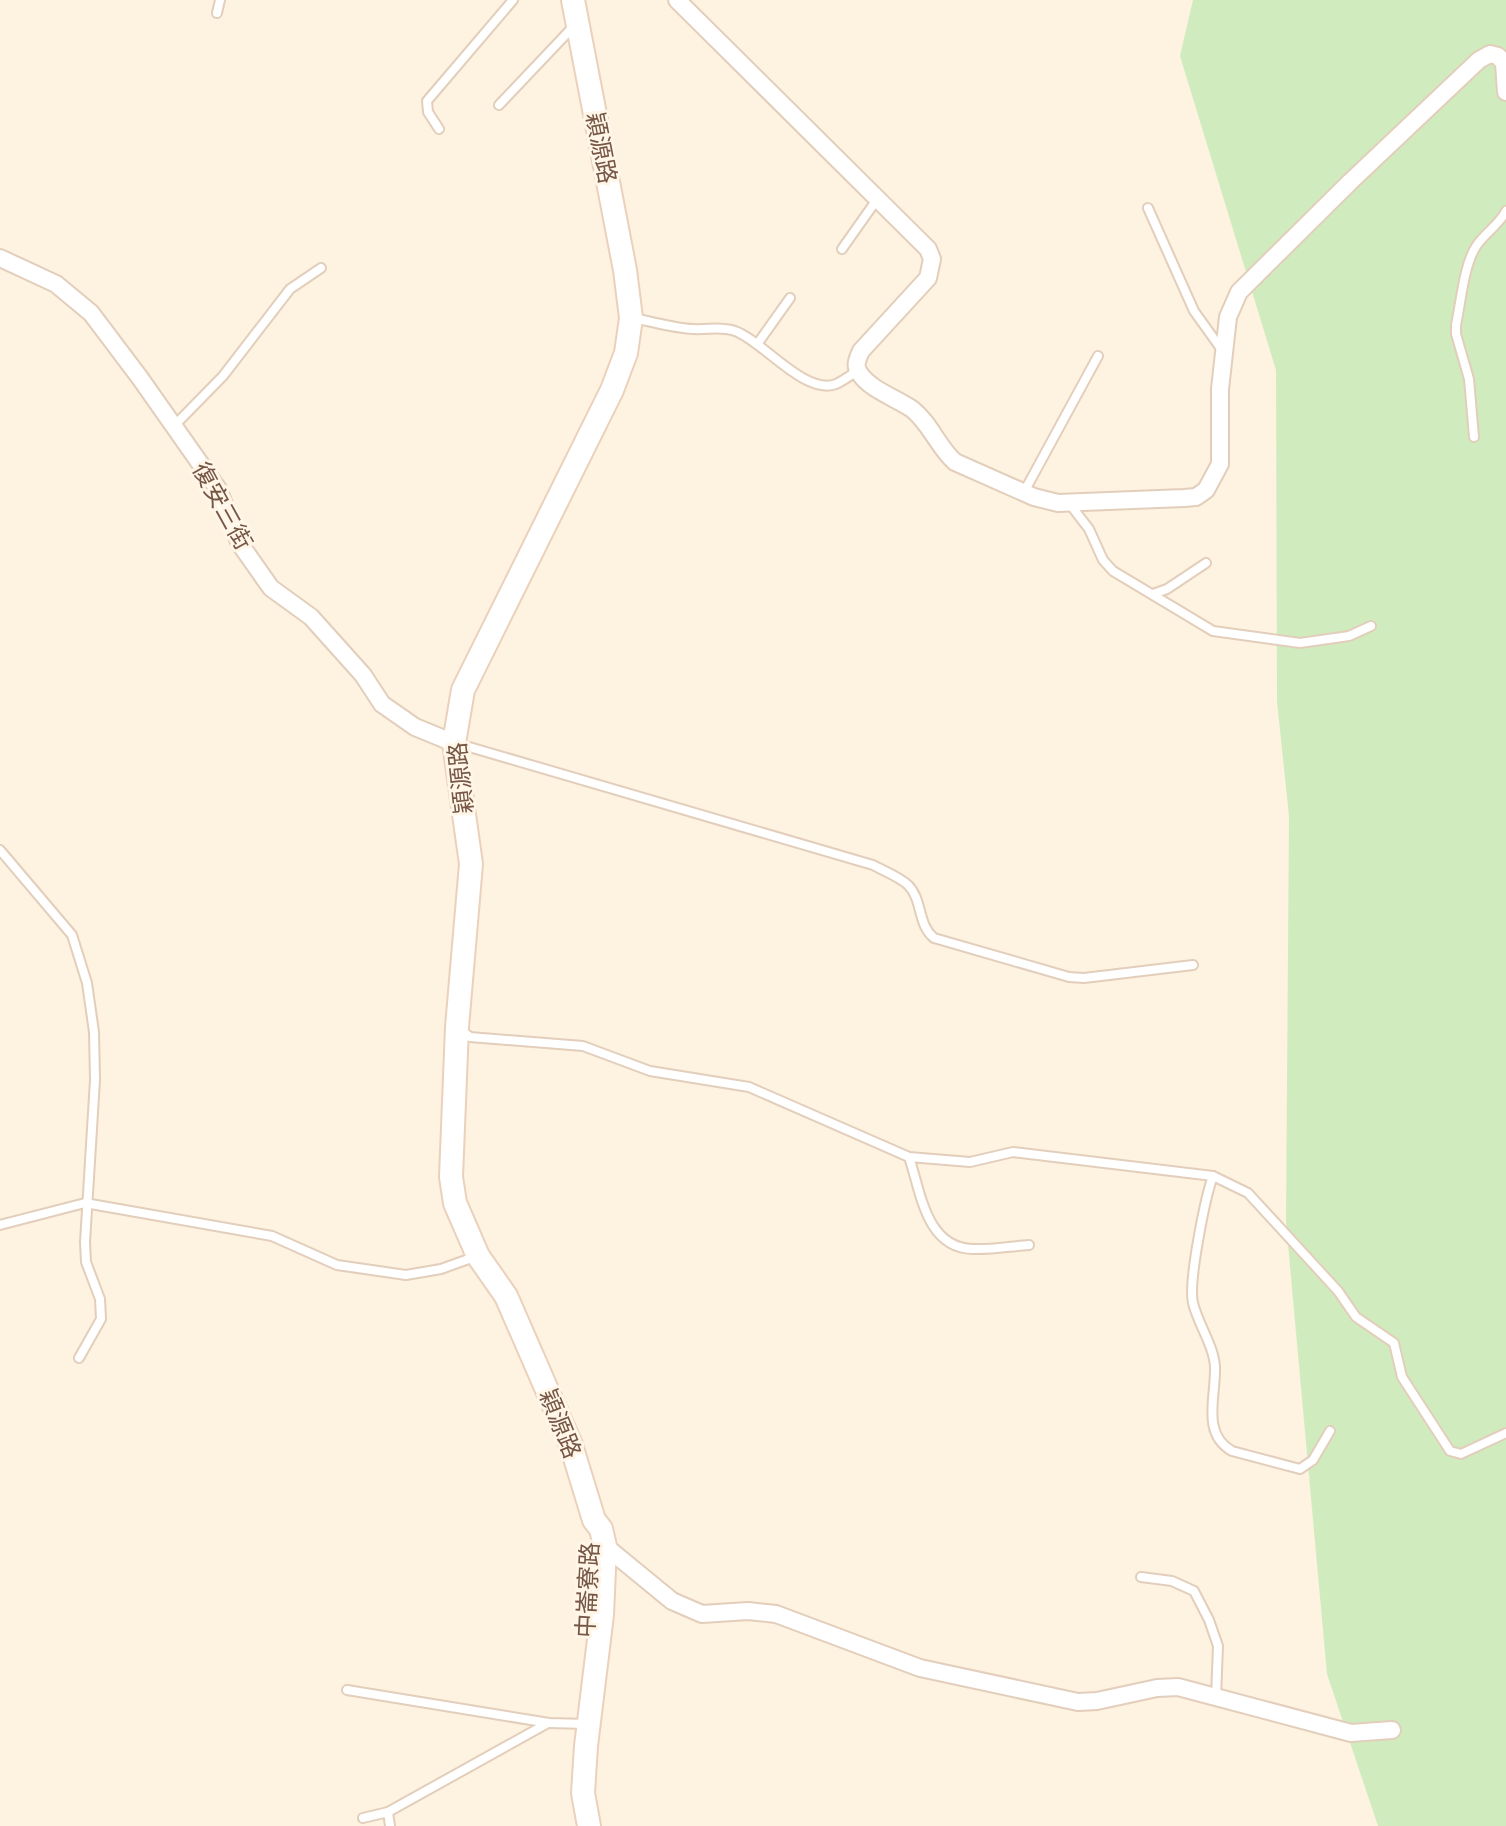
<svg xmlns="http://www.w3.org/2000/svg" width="1506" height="1826" viewBox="0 0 1506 1826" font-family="Manrope,'Noto Sans TC',sans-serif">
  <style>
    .green { fill: #d0ecbe }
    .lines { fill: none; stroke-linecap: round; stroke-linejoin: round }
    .lane-casing { stroke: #e2cebb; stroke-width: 12 }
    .street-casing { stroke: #e2cebb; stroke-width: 20 }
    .secondary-casing { stroke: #ead1bb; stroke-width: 26 }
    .lane { stroke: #fff; stroke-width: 8 }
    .street { stroke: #fff; stroke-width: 16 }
    .secondary { stroke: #fff; stroke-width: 22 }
    .labels { text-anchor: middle; stroke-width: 6; stroke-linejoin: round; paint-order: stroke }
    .street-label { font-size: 24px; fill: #765746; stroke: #fff6e7 }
  </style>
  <rect width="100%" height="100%" fill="#fef2e0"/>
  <!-- green -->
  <polygon class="green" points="1193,0 1506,0 1506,1826 1378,1826 1327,1674 1286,1222 1289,816 1277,701 1276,370 1180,56"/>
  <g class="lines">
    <!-- lane casing -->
    <g class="lane-casing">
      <g id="lane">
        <polyline points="217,13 220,0"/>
        <polyline points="499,105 573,27"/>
        <polyline points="439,129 428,112 427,101 513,0"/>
        <polyline points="1148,208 1194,311 1222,350"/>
        <polyline points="842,249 878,198"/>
        <path d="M632 318C651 321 673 328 693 329 708 330 720 326 735 331 763 341 805 396 836 384 843 381 851 375 857 371"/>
        <polyline points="758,343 790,298"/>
        <polyline points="174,426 223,376 290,289 321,268"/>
        <path d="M1474 437 1469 379 1456 334V325C1461 302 1464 263 1477 245 1486 232 1499 225 1506 211"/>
        <polyline points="1024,492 1098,356"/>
        <polyline points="1069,503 1089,529 1103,560 1113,571 1213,631 1300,643 1349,636 1371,626"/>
        <polyline points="1153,594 1167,589 1206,563"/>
        <path d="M459 744 873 865C884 871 900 877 908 885 923 900 917 924 934 938L1069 977 1084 978 1193 965"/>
        <polyline points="0,850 72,935 87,983 94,1032 95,1080 85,1242 86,1262 100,1299 101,1319 79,1358"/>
        <polyline points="461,1030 470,1037 583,1046 650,1071 749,1087 909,1157 970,1162 1013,1152 1213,1176 1248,1193 1338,1291 1356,1317 1394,1343 1402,1377 1450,1451 1461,1454 1506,1433"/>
        <path d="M909 1157C921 1193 926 1247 972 1249 991 1250 1011 1246 1029 1245"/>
        <path d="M1213 1176C1205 1198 1188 1283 1193 1303 1198 1324 1214 1346 1215 1367 1216 1397 1201 1433 1232 1451L1300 1469 1313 1460 1330 1431"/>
        <polyline points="0,1225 85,1203 272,1236 337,1265 406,1275 441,1269 477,1256"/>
        <polyline points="1141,1577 1172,1581 1194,1591 1209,1620 1218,1646 1216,1697"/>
        <polyline points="347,1690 549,1723 587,1724"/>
        <polyline points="388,1812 548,1723"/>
        <polyline points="363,1818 388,1812 390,1826"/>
      </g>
    </g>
    <!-- street casing -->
    <g class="street-casing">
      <g id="street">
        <path d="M677 0 928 249 932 259 928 278 861 351C857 360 854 366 860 374 871 390 896 398 912 409 930 423 938 447 955 462L1034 497 1058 503 1184 498 1196 497 1206 490 1220 464V389L1228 317 1239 292 1350 182 1479 60 1490 54 1498 56 1504 63 1506 92"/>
        <polyline points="0,258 56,284 91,313 140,378 218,489 240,544 271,588 311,617 363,675 382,704 415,727 454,743"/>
        <polyline points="605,1546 672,1601 702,1614 748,1611 776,1614 920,1668 1078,1702 1097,1701 1157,1688 1178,1687 1351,1733 1392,1730"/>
      </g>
    </g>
    <!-- secondary casing -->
    <g class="secondary-casing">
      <polyline id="secondary" points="573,0 625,270 631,318 626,353 612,390 463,690 454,743 471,864 457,1027 451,1177 455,1203 478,1256 506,1296 571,1445 594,1520 601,1529 605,1546 602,1615 586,1746 583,1793 589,1826"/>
    </g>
    <!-- lane -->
    <use href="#lane" class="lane"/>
    <!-- street -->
    <use href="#street" class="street"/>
    <!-- secondary -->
    <use href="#secondary" class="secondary"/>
  </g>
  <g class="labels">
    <!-- street labels -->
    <g class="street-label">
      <text transform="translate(601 148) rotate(79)" y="8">穎源路</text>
      <text transform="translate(222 506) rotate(61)" y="8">復安三街</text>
      <text transform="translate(461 778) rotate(-96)" y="8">穎源路</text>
      <text transform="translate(560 1424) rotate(68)" y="8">穎源路</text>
      <text transform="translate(588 1590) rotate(-87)" y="8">中崙寮路</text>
    </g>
  </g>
</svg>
